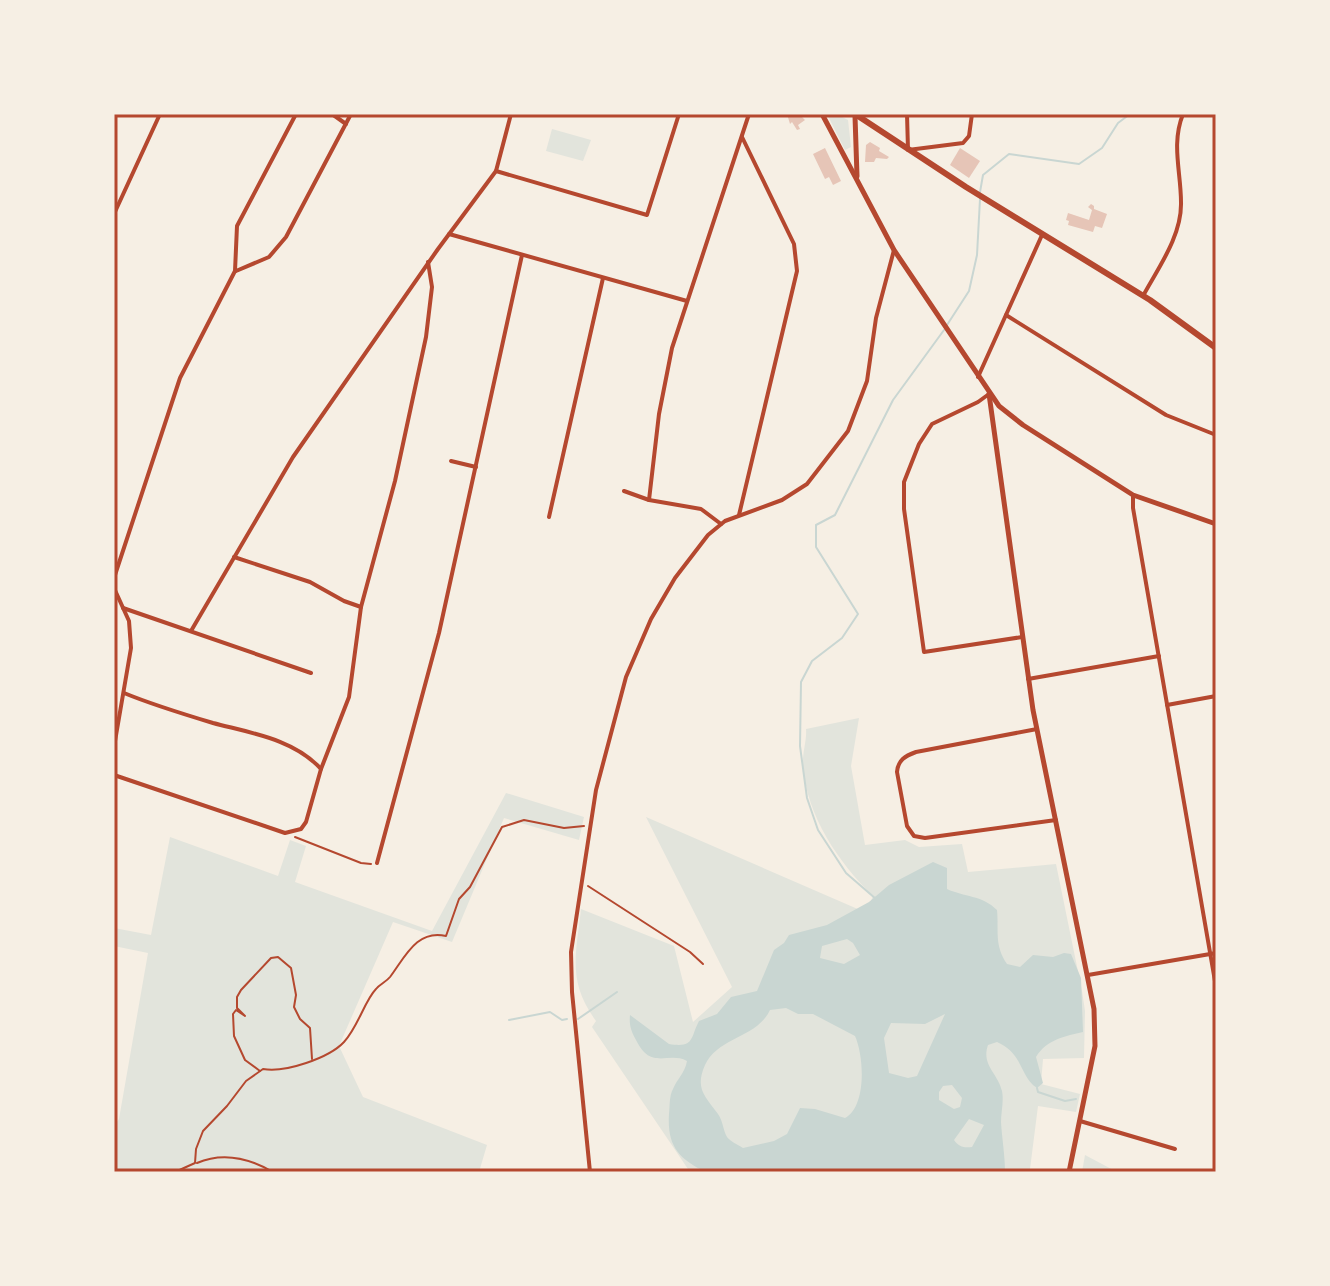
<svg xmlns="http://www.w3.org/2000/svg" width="1330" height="1286" viewBox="0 0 1330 1286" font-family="'PT Serif',serif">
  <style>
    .green { fill: #e2e4dc }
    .water { fill: #c9d6d2; fill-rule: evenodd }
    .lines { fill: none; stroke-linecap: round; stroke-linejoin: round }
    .stream { stroke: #c9d6d2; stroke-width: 2 }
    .building { fill: #e6c5b7 }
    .path { stroke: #b5482f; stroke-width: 2 }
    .minor { stroke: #b5482f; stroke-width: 4 }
    .tertiary { stroke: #b5482f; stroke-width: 5 }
    .primary { stroke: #b5482f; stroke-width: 6 }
    .neatline { fill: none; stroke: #b5482f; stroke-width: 3 }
  </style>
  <rect width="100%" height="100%" fill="#f6efe4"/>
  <!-- green -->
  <g class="green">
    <polygon points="827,114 836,114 848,120 851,147 845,150"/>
    <polygon points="552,129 591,140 583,161 546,151"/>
    <path d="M859 718 851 766 865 845 905 840 919 847 962 844 968 872 1056 864 1082 991 1085 1011 1084 1058 1043 1059 1041 1084 1080 1094 1076 1112 1038 1106 1030 1169 1044 1172H690L592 1027 596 1021C567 981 576 955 581 909L674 946 693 1022 732 987 646 817 860 910 870 903 873 896C838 862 807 816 803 766 802 753 807 741 806 729Z"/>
    <polygon points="506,793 584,817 579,840 504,818 452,942 393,922 339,1046 363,1097 487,1145 479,1172 423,1170 422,1172 144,1172 132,1169 119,1172 114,1168 114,1126 119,1119 148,953 114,946 114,928 151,935 170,837 278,876 290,840 306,846 295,882 432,931"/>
    <polygon points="1085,1155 1117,1172 1082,1172"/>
  </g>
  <!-- water -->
  <path class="water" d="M933 862 947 868V889C964 897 982 895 997 910 999 931 994 945 1007 964L1020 967 1033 955 1053 957 1064 953 1071 954 1081 978 1083 1032C1066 1036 1047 1039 1036 1057L1043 1083 1037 1088C1019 1076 1024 1054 997 1042L988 1045C981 1065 998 1073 1002 1091 1004 1101 1001 1112 1001 1122 1002 1139 1005 1155 1005 1172H706C678 1159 667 1145 669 1114 670 1106 669 1096 673 1089 677 1079 685 1073 687 1061 668 1051 651 1071 636 1040 631 1031 629 1025 630 1015L669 1044C695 1048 690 1038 699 1021L717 1014 731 997 757 991 774 950 784 943 789 935 827 925 869 902 889 885ZM847 939 853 943 860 955 844 964 820 958 822 946ZM786 1008 798 1014H813L855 1036C864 1056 867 1106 845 1118L815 1109 800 1108 787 1134 774 1141 743 1148C738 1145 730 1141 727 1137 723 1130 723 1121 718 1114 704 1095 695 1088 705 1065 718 1037 757 1038 770 1010ZM945 1014 917 1076 908 1078 889 1073 884 1038 891 1023 925 1024ZM952 1085 962 1098 960 1107 954 1109 939 1100V1092L943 1086ZM969 1119 984 1125 972 1147C964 1148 959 1147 954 1140Z"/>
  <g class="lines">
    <!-- stream -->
    <g class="stream">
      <polyline points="980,192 983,175 1009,154 1079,164 1102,148 1118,123 1130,114"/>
      <polyline points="947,325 969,291 977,255 980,199"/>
      <polyline points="876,899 846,873 818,830 807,798 800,746 801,682 812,661 842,638 858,614 816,547 816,525 835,515 893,400 944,330"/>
      <polyline points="578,1019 617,992"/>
      <polyline points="509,1020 550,1012 562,1020 567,1019"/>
      <polyline points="1037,1088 1038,1092 1065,1101 1076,1099"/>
    </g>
  </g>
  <!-- building -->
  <g class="building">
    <polygon points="787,114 802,117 805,120 798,125 800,129 797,130 792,122 790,124"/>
    <polygon points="870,142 880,148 879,151 889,157 887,159 876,158 874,162 865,162 866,145"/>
    <polygon points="825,148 841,181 833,185 829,177 825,179 813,154"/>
    <polygon points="960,148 980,161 969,178 950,165"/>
    <polygon points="1091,204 1094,206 1094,209 1107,214 1102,228 1095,226 1093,232 1068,225 1069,221 1066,220 1068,213 1089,220 1092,210 1088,207"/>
  </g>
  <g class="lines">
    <!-- path -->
    <g class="path">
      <polyline points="295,837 361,863 371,864"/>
      <polyline points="588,886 690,952 703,964"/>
      <polyline points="260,1071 245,1060 234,1036 233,1014 236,1010 245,1016 237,1008 237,997 241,990 271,958 278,957 291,968 296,995 294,1007 300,1019 310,1028 312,1059"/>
      <path d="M197 1163C222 1152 249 1158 273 1172"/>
      <path d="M175 1172 195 1163 196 1149 203 1131 227 1106 246 1081 263 1069C285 1073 329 1058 344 1042 358 1027 365 1000 376 989 380 984 386 982 390 977 405 957 417 929 446 936L459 899 470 887 502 827 524 820 564 828 584 826"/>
    </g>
    <!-- minor -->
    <g class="minor">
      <polyline points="332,114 346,124"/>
      <polyline points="907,114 908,150 963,143 969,136 972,114"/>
      <polyline points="496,171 647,215 679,114"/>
      <polyline points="114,214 160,114"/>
      <polyline points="449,234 687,301"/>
      <polyline points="236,271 269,257 286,237 351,114"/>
      <path d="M1143 296C1158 268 1182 236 1181 202 1181 172 1171 144 1183 114"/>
      <polyline points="1006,315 1166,415 1216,435"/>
      <polyline points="978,377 1042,235"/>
      <polyline points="989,394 978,402 932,424 919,444 904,482 904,509 924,652 1022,637"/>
      <polyline points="451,461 476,467"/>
      <polyline points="624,491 649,500 701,509 721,524"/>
      <polyline points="1133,495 1133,508 1216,987"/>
      <polyline points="649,500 659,414 672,348 749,114"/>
      <polyline points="739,515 797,271 794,244 742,137"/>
      <polyline points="549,517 603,278"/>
      <polyline points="234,557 310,582 344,601 361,607"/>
      <polyline points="114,578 180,378 235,271 237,226 296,114"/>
      <polyline points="114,588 129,621 131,648 114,747"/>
      <polyline points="123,608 311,673"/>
      <polyline points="191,631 293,457 438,249 496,171 511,114"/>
      <polyline points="1028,679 1159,656"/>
      <path d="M124 693C153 705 183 714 213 723 251 733 294 739 321 769"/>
      <polyline points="1167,705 1216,696"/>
      <path d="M1037 729 916 752C905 756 898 760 897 772L907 826 914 836 925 838 1056 820"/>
      <polyline points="114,775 285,833 301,829 306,822 321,769 349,697 361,607 395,481 426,337 432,287 428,262"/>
      <polyline points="377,863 439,633 522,255"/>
      <polyline points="1088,975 1216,953"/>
      <polyline points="1080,1121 1175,1149"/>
      <polyline points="590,1172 572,992 571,952 596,790 626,677 651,619 675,578 708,535 725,521 782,500 807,484 848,431 867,381 876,318 894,250"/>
    </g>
    <!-- tertiary -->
    <g class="tertiary">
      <polyline points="822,114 894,250 999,406 1023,425 1133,495 1216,524"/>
      <polyline points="855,116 857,176"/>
      <polyline points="989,394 1033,710 1094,1009 1095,1046 1069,1172"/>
    </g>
    <!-- primary -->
    <polyline class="primary" points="855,114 966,187 1150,300 1216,348"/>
  </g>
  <!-- border -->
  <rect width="1330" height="1286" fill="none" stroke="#f6efe4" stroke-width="232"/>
  <rect x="116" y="116" width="1098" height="1054" class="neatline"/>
</svg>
